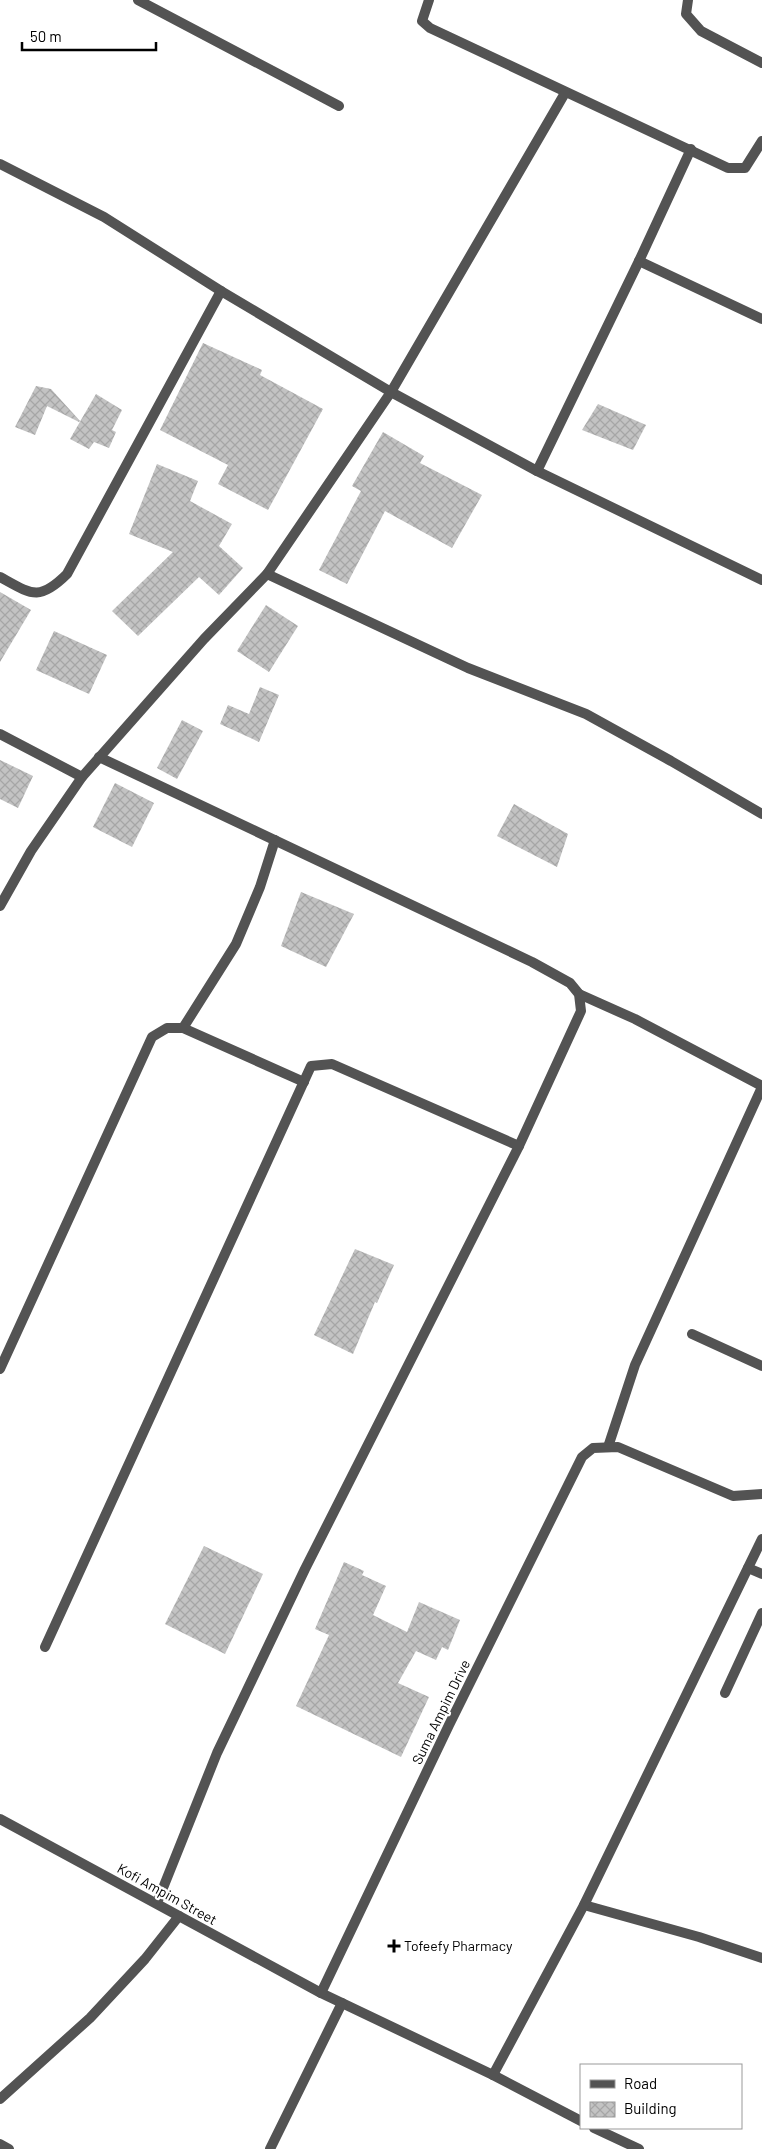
<svg xmlns="http://www.w3.org/2000/svg" width="762" height="2149" viewBox="0 0 762 2149" font-family="Barlow,sans-serif">
  <style>
    .building { fill: url(#building-cross-hatch) }
    .lines { fill: none; stroke-linecap: round; stroke-linejoin: round }
    .service { stroke: #535353; stroke-width: 10 }
    .minor { stroke: #535353; stroke-width: 10 }
    .poi-dot { fill: #000; stroke: #fff; stroke-width: 2 }
    .labels { text-anchor: middle; stroke-width: 4.5; stroke-linejoin: round; paint-order: stroke }
    .street-label { font-size: 14px; fill: #000; stroke: #fff }
    .poi-label { font-size: 14px; fill: #000; stroke: #fff; text-anchor: start }
  </style>
  <defs>
    <pattern id="building-cross-hatch" width="8" height="8" patternUnits="userSpaceOnUse" patternTransform="scale(1.25)"><rect width="8" height="8" fill="#c3c3c3"/><path d="M0 0l8 8M0 8l8-8" fill="none" stroke="#a6a6a6"/></pattern>
  </defs>
  <rect width="100%" height="100%" fill="#fff"/>
  <!-- building -->
  <g class="building">
    <polygon points="203,343 262,370 260,375 323,409 268,510 218,484 228,465 160,430"/>
    <polygon points="36,386 51,389 80,421 79,422 47,406 35,435 15,427"/>
    <polygon points="96,394 122,410 112,430 116,432 109,448 94,442 89,449 70,439"/>
    <polygon points="598,404 646,425 633,450 582,430"/>
    <polygon points="383,432 424,456 420,463 482,495 452,548 385,511 347,584 319,570 361,491 352,486"/>
    <polygon points="157,464 198,481 190,501 232,524 219,546 243,568 219,595 199,577 138,636 112,611 173,552 129,534"/>
    <polygon points="0,592 31,610 0,662"/>
    <polygon points="266,605 298,626 269,672 237,651"/>
    <polygon points="54,631 107,655 89,694 36,670"/>
    <polygon points="260,687 279,695 259,742 220,724 228,705 249,714"/>
    <polygon points="182,720 203,731 177,779 157,768"/>
    <polygon points="0,760 33,776 18,808 0,799"/>
    <polygon points="115,783 154,803 132,847 93,827"/>
    <polygon points="514,804 568,834 557,867 497,836"/>
    <polygon points="301,892 354,914 326,967 281,946"/>
    <polygon points="355,1249 394,1265 377,1303 375,1302 353,1354 314,1335"/>
    <polygon points="204,1546 263,1574 225,1654 165,1624"/>
    <polygon points="344,1562 364,1571 362,1575 386,1586 373,1615 407,1632 419,1602 460,1620 448,1650 442,1647 436,1660 416,1651 398,1683 429,1697 401,1757 296,1706 329,1635 315,1629"/>
  </g>
  <g class="lines">
    <!-- service -->
    <g class="service">
      <polyline points="183,1028 236,944 260,887 275,840"/>
      <polyline points="692,1334 762,1366"/>
      <polyline points="748,1568 762,1574"/>
      <polyline points="725,1693 762,1613"/>
    </g>
    <!-- minor -->
    <g class="minor">
      <polyline points="138,0 339,106"/>
      <polyline points="429,0 422,21 430,28 728,168 745,168 762,141"/>
      <polyline points="688,0 686,14 701,31 762,63"/>
      <polyline points="0,164 104,217 221,291 391,392 537,471 762,580"/>
      <polyline points="639,261 762,319"/>
      <polyline points="537,471 639,261 691,149"/>
      <polyline points="267,574 468,668 586,714 671,761 762,814"/>
      <path d="M0 577C31 594 39 602 67 574L221 291"/>
      <polyline points="0,734 82,777"/>
      <polyline points="99,757 532,962 570,983 579,994 581,1011 519,1146 305,1569 217,1753 157,1903"/>
      <polyline points="0,906 31,851 82,777 204,639 267,574 391,392 565,93"/>
      <polyline points="579,994 635,1019 762,1086"/>
      <polyline points="0,1369 152,1037 167,1028 183,1028 304,1082"/>
      <polyline points="608,1447 635,1365 762,1087"/>
      <polyline points="45,1647 311,1066 332,1064 519,1146"/>
      <polyline points="0,1819 321,1993 493,2075 581,2121"/>
      <polyline points="584,1905 699,1937 762,1958"/>
      <polyline points="321,1993 449,1725 582,1457 593,1448 618,1447 733,1496 762,1494"/>
      <polyline points="493,2075 584,1905 762,1539"/>
      <polyline points="0,2099 90,2018 145,1959 179,1916"/>
      <polyline points="594,2128 639,2149"/>
      <polyline points="0,2144 9,2149"/>
      <polyline points="270,2149 342,2003"/>
    </g>
  </g>
  <!-- markers -->
  <path class="poi-dot" d="M391.5 1938.5h5v5h5v5h-5v5h-5v-5h-5v-5h5z"/>
  <g class="labels">
    <!-- street labels -->
    <g class="street-label">
      <text transform="translate(441 1712) rotate(-64)" y="5">Suma Ampim Drive</text>
      <text transform="translate(167 1894) rotate(29)" y="5">Kofi Ampim Street</text>
    </g>
    <!-- poi labels -->
    <g class="poi-label">
      <text x="404" y="1951">Tofeefy Pharmacy</text>
    </g>
  </g>
  <!-- legend -->
  <rect x="580" y="2064" width="162" height="65" fill="#ffffff" stroke="#999999"/>
  <rect x="590" y="2080" width="25" height="8" fill="#535353" stroke="#999999"/>
  <text x="624" y="2089" font-size="15" fill="#000000">Road</text>
  <rect x="590" y="2102" width="25" height="15" fill="url(#building-cross-hatch)" stroke="#999999"/>
  <text x="624" y="2114" font-size="15" fill="#000000">Building</text>
  <!-- scale -->
  <path d="M22 42v8h134v-8" fill="none" stroke="#000000" stroke-width="2.5"/>
  <text x="30" y="42" font-size="15" fill="#000000" stroke="#ffffff" stroke-width="4" paint-order="stroke">50 m</text>
</svg>
